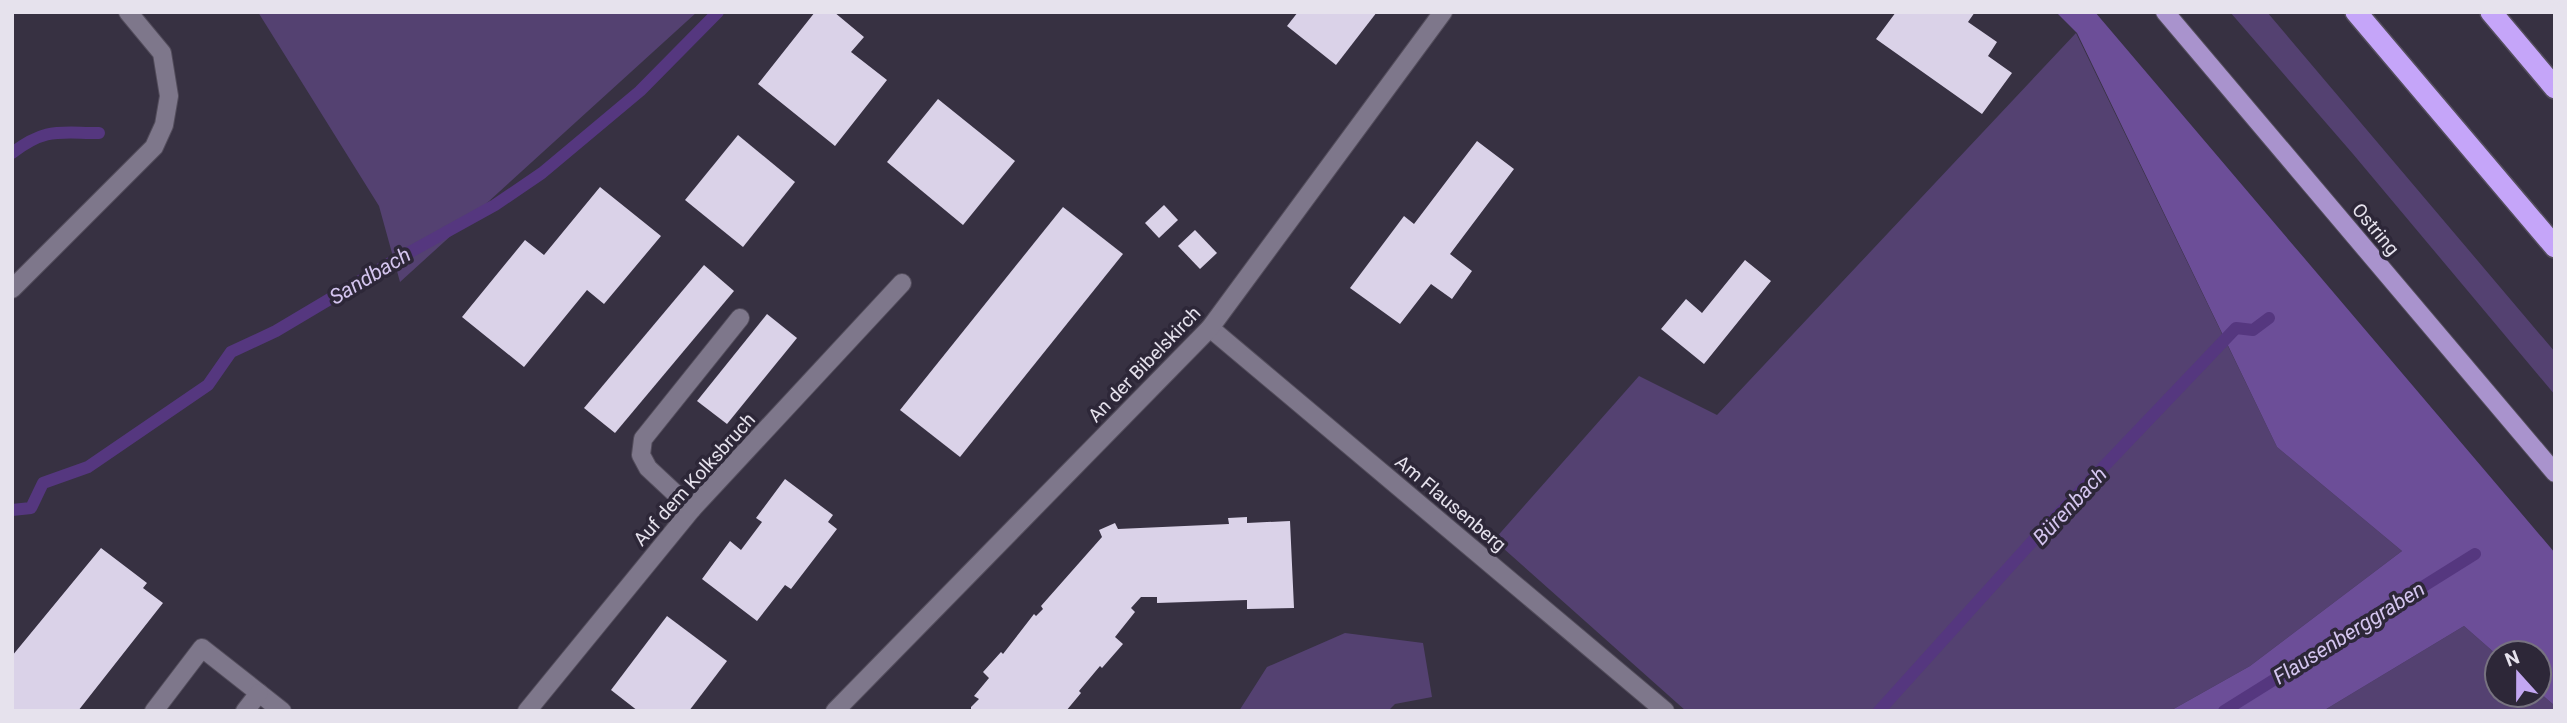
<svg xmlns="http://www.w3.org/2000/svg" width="2567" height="723" viewBox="0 0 2567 723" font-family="Roboto,sans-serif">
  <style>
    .green { fill: #544171 }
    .forest { fill: #6c4e98 }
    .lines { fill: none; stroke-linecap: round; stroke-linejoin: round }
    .stream { stroke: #55377f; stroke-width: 12 }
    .building { fill: #dad2e8 }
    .minor-casing { stroke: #534d5c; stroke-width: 20 }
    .major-casing { stroke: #534d5c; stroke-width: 20 }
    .highway-casing { stroke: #534d5c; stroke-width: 24 }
    .minor { stroke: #7e778b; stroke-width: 18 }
    .major { stroke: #a993cd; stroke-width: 18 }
    .highway { stroke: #c5a5f9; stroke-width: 21 }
    .labels { text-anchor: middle; stroke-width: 7; stroke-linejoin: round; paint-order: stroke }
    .street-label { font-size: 19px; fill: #e6e2ed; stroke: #2d2738 }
    .water-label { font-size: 21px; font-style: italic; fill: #d4c5ef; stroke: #2d2738 }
  </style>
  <rect width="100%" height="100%" fill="#373142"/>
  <!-- green -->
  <g class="green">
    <polygon points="258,12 697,12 400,282 379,206"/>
    <polygon points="2230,12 2267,12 2555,352 2555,395 2353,154"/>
    <polygon points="2076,33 2277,447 2402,551 2250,666 2170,711 1686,711 1494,540 1639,376 1717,415"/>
    <polygon points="2464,626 2497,655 2497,695 2539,695 2539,692 2555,706 2555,711 2323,711"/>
    <polygon points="1345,633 1423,643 1432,697 1395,704 1388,711 1239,711 1267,667"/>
  </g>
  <!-- forest -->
  <polygon class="forest" points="2056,12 2095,12 2555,553 2555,706 2539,692 2539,653 2497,655 2464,626 2323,711 2170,711 2250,666 2402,551 2277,447 2077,33"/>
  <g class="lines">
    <!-- stream -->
    <g class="stream">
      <path d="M12 153C46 127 59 133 99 133"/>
      <polyline points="12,510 31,508 43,483 88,467 208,385 231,352 276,331 392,262 495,205 542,173 640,91 718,12"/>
      <polyline points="1879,711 2029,545 2236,328 2253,330 2269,318"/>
      <polyline points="2224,711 2475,554"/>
    </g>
  </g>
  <!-- building -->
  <g class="building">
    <polygon points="815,12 834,12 864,37 851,52 887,80 835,146 758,84"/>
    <polygon points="1298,12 1377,12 1336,65 1287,26"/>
    <polygon points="1896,12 1975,12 1968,22 1997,42 1988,56 2012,73 1982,114 1876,39"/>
    <polygon points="938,99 1015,161 963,225 887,162"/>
    <polygon points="738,135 795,182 743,247 685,200"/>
    <polygon points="1477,141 1514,169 1450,254 1472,271 1452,299 1431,284 1400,324 1350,288 1404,216 1414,224"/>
    <polygon points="600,187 661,236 604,304 587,290 524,367 462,317 525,240 544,255"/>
    <polygon points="1164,205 1178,220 1159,238 1145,223"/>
    <polygon points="1063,207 1123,254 960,457 900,410"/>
    <polygon points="1195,230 1217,253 1200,269 1178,246"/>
    <polygon points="1745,260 1771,281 1704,364 1661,329 1686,299 1702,313"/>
    <polygon points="704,265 734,291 615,433 584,408"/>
    <polygon points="767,314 797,338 727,424 697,401"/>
    <polygon points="785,479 833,515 828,522 837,529 791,589 785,585 757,621 702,579 730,541 741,550 762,522 756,518"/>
    <polygon points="1247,517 1247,523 1290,521 1294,608 1247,609 1247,600 1157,603 1157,597 1141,597 1131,608 1135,612 1115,637 1123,644 1102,668 1100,666 1079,691 1081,693 1066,711 971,711 971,707 979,699 974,696 989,678 983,672 1001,652 1003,654 1034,614 1036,616 1043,609 1041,606 1102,537 1099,530 1115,523 1118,529 1229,524 1228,518"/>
    <polygon points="101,548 147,583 143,588 163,603 78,711 12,711 12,656"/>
    <polygon points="667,616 727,661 689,711 638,711 611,690"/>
  </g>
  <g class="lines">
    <!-- minor casing -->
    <g class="minor-casing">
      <g id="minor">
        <polyline points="12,289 154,147 164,125 169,96 162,53 128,12"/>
        <polyline points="1210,328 1665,711"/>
        <polyline points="692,509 648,468 641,455 643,439 740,318"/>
        <polyline points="154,711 202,648 282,711"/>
        <polyline points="245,711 259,693"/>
        <polyline points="527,711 692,509 902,283"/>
        <polyline points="835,711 1210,328 1443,12"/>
      </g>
    </g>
    <!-- major casing -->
    <g class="major-casing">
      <polyline id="major" points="2165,12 2555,473"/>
    </g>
    <!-- highway casing -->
    <g class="highway-casing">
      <g id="highway">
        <polyline points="2356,12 2555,247"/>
        <polyline points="2491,12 2555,88"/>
      </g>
    </g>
    <!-- minor -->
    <use href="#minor" class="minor"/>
    <!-- major -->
    <use href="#major" class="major"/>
    <!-- highway -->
    <use href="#highway" class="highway"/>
  </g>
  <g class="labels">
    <!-- street labels -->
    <g class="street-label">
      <text transform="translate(2376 229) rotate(50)" y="7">Ostring</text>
      <text transform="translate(1144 364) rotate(-46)" y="7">An der Bibelskirch</text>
      <text transform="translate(694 479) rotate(-48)" y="7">Auf dem Kolksbruch</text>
      <text transform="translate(1451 503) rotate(40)" y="7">Am Flausenberg</text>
    </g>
    <!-- water labels -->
    <g class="water-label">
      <text transform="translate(370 276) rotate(-31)" y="7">Sandbach</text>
      <text transform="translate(2070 506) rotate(-47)" y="7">Bürenbach</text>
      <text transform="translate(2349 633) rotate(-32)" y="7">Flausenberggraben</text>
    </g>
  </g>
  <!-- border -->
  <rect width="2567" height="723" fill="none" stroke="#e6e2ed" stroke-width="28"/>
  <!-- north arrow -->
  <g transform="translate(2518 674) rotate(339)"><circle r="33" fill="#2d2738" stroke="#777280" stroke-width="2"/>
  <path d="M0-5L12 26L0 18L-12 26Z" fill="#c3a7f2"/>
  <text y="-10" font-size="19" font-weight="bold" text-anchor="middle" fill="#e6e2ed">N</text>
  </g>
</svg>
